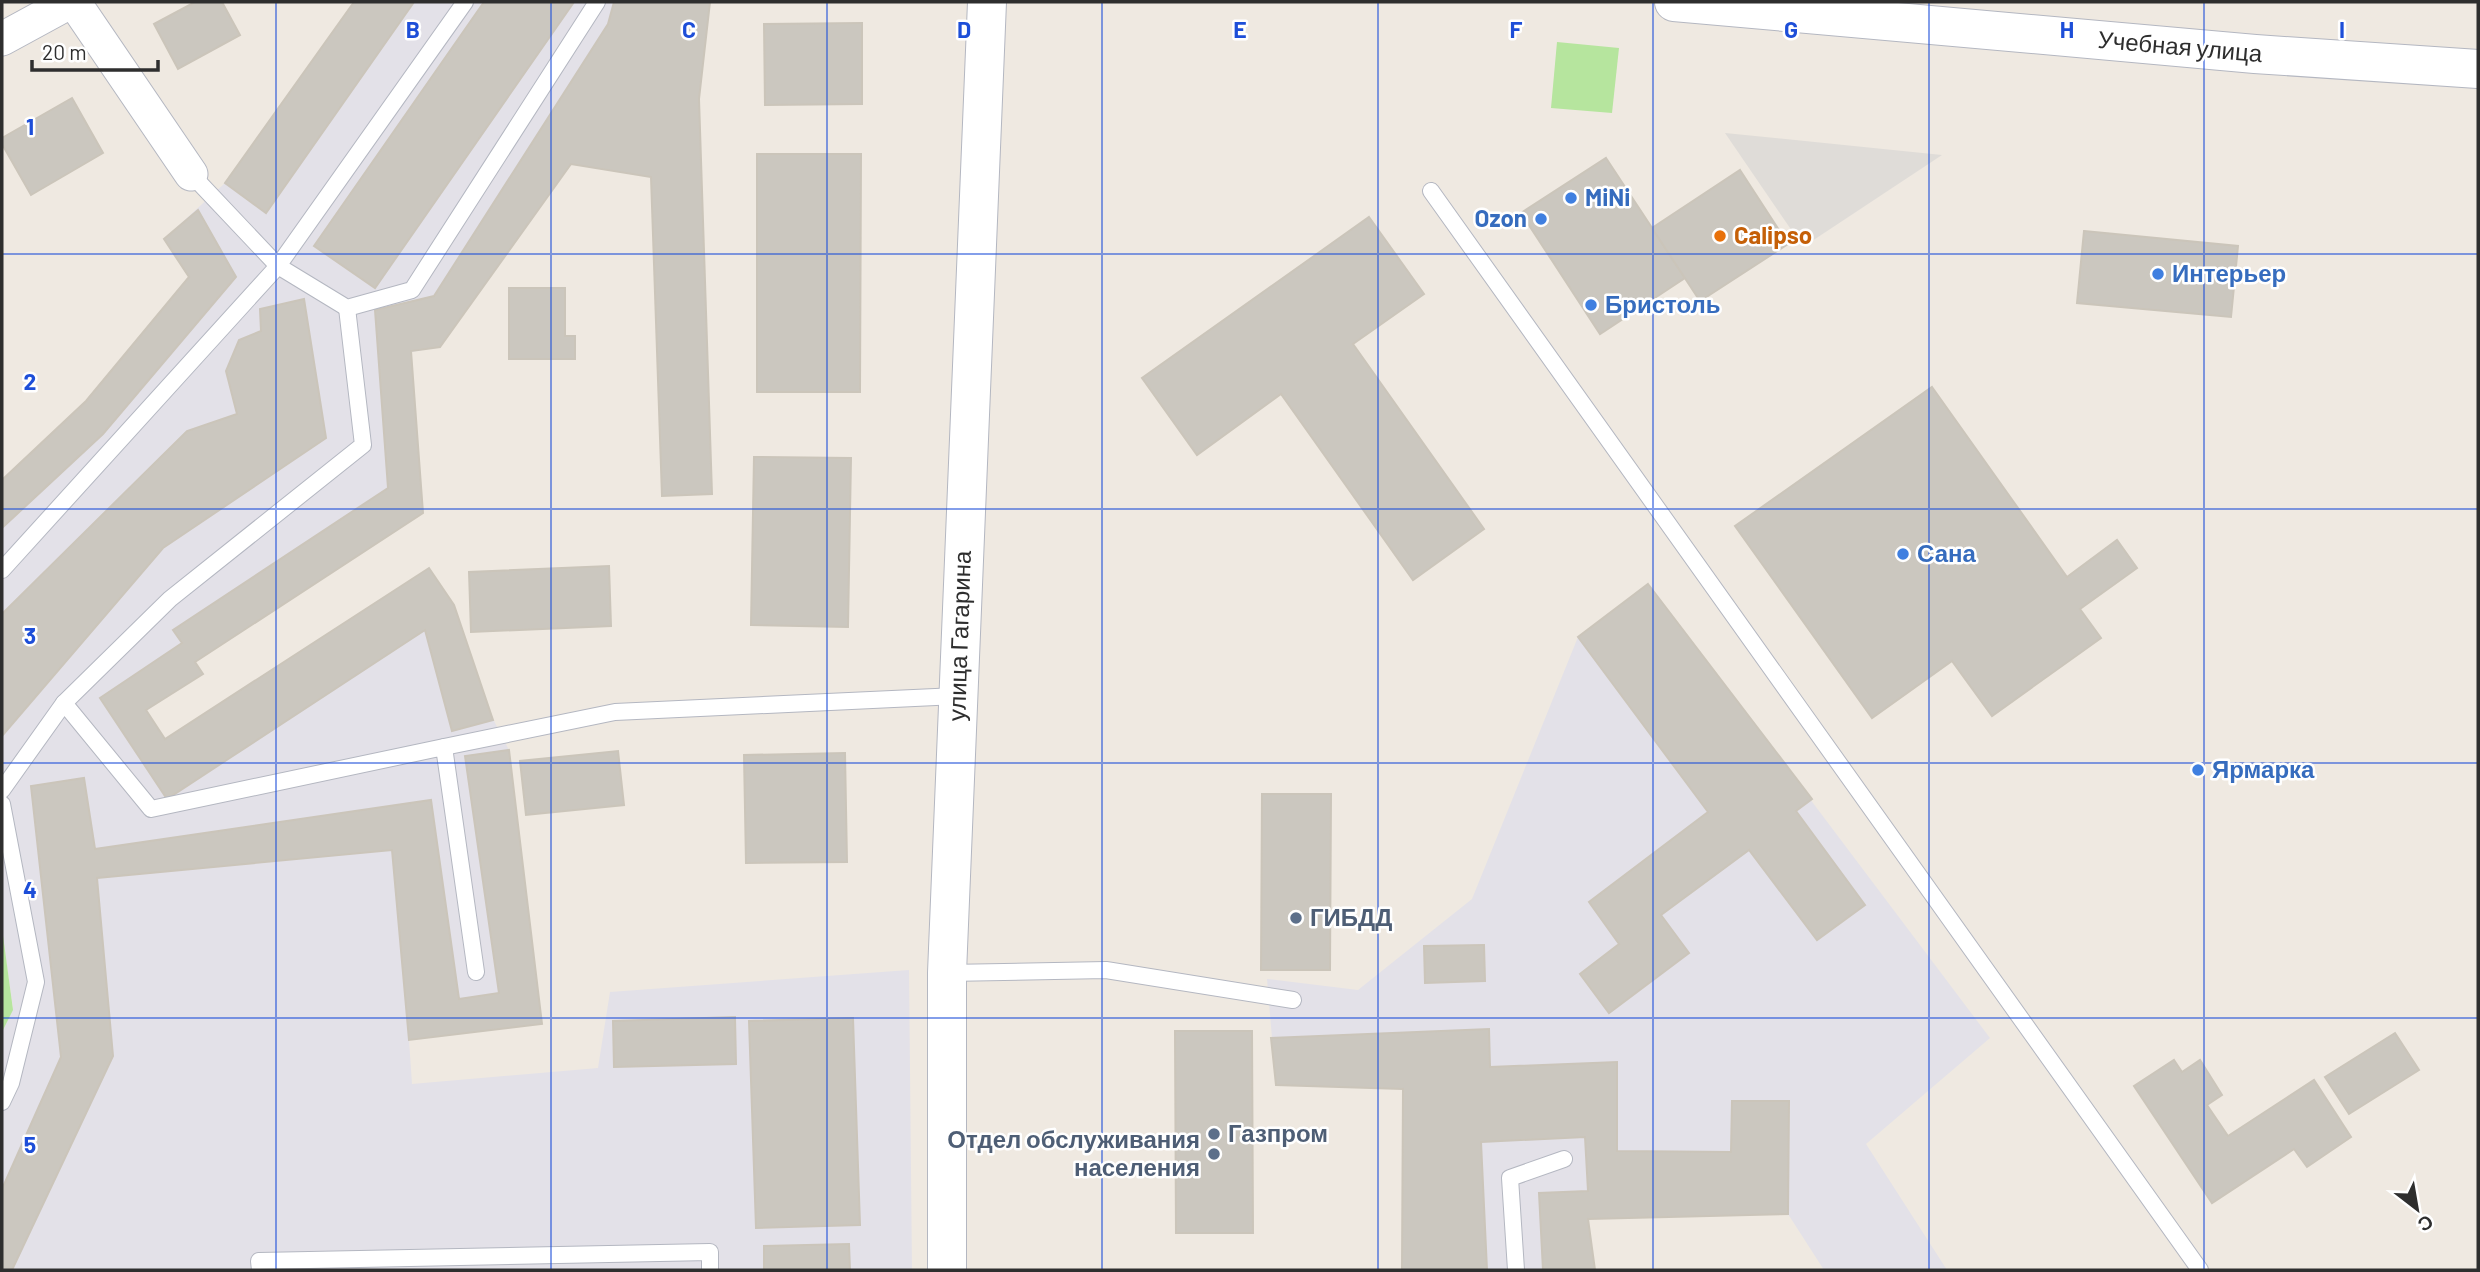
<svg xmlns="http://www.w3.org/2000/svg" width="2480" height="1272" viewBox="0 0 2480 1272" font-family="Barlow,sans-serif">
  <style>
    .industrial { fill: #e3e1e8 }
    .green { fill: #b6e59e }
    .plaza { fill: #dfdcd8 }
    .building { fill: #cbc7bf; stroke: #cbc5ba; stroke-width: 2 }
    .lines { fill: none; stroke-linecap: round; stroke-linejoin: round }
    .lane-casing { stroke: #b4b7c1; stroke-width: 18 }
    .street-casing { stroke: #b4b7c1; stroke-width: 35 }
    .secondary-casing { stroke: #b4b7c1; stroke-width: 40 }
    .lane { stroke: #fff; stroke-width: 16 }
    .street { stroke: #fff; stroke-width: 33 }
    .secondary { stroke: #fff; stroke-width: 38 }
    .grid { fill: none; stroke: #1d4ed8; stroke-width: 2; stroke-opacity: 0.55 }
    .shop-dot { fill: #3f7fe0; stroke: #fff; stroke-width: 2.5 }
    .food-dot { fill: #e8710a; stroke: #fff; stroke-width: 2.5 }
    .service-dot { fill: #5c6f8a; stroke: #fff; stroke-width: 2.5 }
    .labels { text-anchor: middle; stroke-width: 5; stroke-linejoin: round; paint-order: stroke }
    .street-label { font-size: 24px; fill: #2e2e2e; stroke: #fff }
    .shop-label { font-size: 24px; font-weight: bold; fill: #366cbe; stroke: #fff; text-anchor: start }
    .food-label { font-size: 24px; font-weight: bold; fill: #c56008; stroke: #fff; text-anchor: start }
    .service-label { font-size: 24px; font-weight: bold; fill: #4e5e75; stroke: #fff; text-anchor: start }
    .grid-label { font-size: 23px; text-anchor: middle; font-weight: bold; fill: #1d4ed8; stroke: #fff; stroke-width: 5; stroke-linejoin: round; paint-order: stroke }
  </style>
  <rect width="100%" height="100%" fill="#efe9e1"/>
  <!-- industrial -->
  <g class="industrial">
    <polygon points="354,2 710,2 699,99 712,494 662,496 651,177 571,164 440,347 411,352 423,513 195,662 203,674 146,711 165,739 429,568 454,605 493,719 509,750 542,1024 409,1040 412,1084 598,1068 610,992 909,970 912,1270 2,1270 2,1032 13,1009 2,928 2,480 86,401 189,277 164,239 225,183"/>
    <polygon points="1648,584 1990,1038 1866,1144 1947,1270 1824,1270 1788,1214 1588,1219 1595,1270 1402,1270 1403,1089 1276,1085 1267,979 1358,990 1472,899 1578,637"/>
  </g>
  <!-- green -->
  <g class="green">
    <polygon points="1557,42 1619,48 1612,113 1551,108"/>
    <polygon points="2,928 13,1010 2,1032"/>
  </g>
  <!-- plaza -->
  <polygon class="plaza" points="1725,133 1942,155 1803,247"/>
  <!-- building -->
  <g class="building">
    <polygon points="195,2 222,2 240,35 178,69 154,24"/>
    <polygon points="354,2 414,2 266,213 225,183"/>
    <polygon points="484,2 574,2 375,288 314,246"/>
    <polygon points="614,2 710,2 699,99 712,494 662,496 651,177 571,164 440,347 411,351 423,513 195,662 203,674 146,710 165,739 429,568 454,605 493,720 452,731 425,630 167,799 100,698 182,643 173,630 388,488 375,310 434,296 608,24"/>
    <polygon points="862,23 862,104 765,105 764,24"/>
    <polygon points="72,98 103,153 31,195 2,144 2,138"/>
    <polygon points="757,154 861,154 860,392 757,392"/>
    <polygon points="1606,158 1685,278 1600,334 1521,213"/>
    <polygon points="1740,170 1788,244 1700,301 1652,228"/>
    <polygon points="198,210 236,277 103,434 2,528 2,480 86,401 189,277 164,239"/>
    <polygon points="1369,217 1424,294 1353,344 1484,529 1413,580 1281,394 1197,455 1142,378"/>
    <polygon points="2084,231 2238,246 2231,317 2077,303"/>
    <polygon points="509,288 565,288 565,336 575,336 575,359 509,359"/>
    <polygon points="304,299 326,438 163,548 2,736 2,614 187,431 237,414 226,371 239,340 261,331 260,309"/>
    <polygon points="1932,387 2067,577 2117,540 2137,568 2080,609 2101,638 1992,716 1952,661 1872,718 1735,526"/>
    <polygon points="754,457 851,458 848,627 751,625"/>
    <polygon points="609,566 611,626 471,632 469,572"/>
    <polygon points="1648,584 1812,799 1796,811 1865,905 1817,940 1749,850 1661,915 1689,953 1609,1013 1580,974 1619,944 1589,902 1708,812 1578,637"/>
    <polygon points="509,750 542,1024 409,1040 392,850 97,878 113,1056 12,1270 2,1270 2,1189 61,1057 31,786 84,778 95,849 431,800 459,999 499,993 465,756"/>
    <polygon points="618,751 624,805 526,815 520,761"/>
    <polygon points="845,753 847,862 746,863 744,755"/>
    <polygon points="1262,794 1331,794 1330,970 1261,970"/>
    <polygon points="1484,945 1485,981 1425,983 1424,946"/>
    <polygon points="735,1017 736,1064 614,1067 613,1021"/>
    <polygon points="853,1018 860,1225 756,1228 749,1021"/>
    <polygon points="1489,1029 1490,1067 1617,1062 1617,1151 1731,1152 1732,1101 1789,1101 1788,1214 1588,1219 1595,1270 1543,1270 1539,1193 1588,1191 1585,1137 1481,1142 1487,1270 1402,1270 1403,1089 1276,1085 1271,1038"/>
    <polygon points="1175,1031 1252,1031 1253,1233 1176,1233"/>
    <polygon points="2395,1033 2419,1070 2349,1114 2325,1077"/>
    <polygon points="2174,1060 2182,1072 2200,1060 2222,1095 2207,1105 2228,1136 2314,1080 2351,1137 2307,1167 2294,1149 2212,1203 2134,1086"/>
    <polygon points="849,1244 850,1270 764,1270 764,1246"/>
  </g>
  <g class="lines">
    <!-- lane casing -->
    <g class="lane-casing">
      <g id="lane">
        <polyline points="191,174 278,266 347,308 412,290 597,2"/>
        <polyline points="1431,191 2200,1270"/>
        <polyline points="2,570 278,266 465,2"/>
        <polyline points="64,703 151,809 444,747 476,972"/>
        <polyline points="444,747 615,712 957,696"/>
        <polyline points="2,790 64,703 170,599 363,445 347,308"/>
        <polyline points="2,804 36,982 11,1083 2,1102"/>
        <polyline points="947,973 1106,970 1293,1000"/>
        <polyline points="260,1270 259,1261 710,1252 710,1270"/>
        <polyline points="1516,1270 1510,1178 1564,1159"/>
      </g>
    </g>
    <!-- street casing -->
    <g class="street-casing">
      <g id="street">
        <polyline points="74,2 191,174"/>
        <polyline points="2,39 70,2"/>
      </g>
    </g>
    <!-- secondary casing -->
    <g class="secondary-casing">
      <g id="secondary">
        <polyline points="1674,2 2255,54 2478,69"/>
        <polyline points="947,1270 947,973 987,2"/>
      </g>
    </g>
    <!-- lane -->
    <use href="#lane" class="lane"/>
    <!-- street -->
    <use href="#street" class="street"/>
    <!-- secondary -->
    <use href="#secondary" class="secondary"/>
  </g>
  <!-- grid -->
  <path class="grid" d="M276 2V1270M551 2V1270M827 2V1270M1102 2V1270M1378 2V1270M1653 2V1270M1929 2V1270M2204 2V1270M2 254H2478M2 509H2478M2 763H2478M2 1018H2478"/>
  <!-- markers -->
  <g class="shop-dot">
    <circle cx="1571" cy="198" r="7"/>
    <circle cx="1541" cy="219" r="7"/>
    <circle cx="2158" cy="274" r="7"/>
    <circle cx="1591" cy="305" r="7"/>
    <circle cx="1903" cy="554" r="7"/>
    <circle cx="2198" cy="770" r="7"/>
  </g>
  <circle class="food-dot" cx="1720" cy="236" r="7"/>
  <g class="service-dot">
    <circle cx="1296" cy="918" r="7"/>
    <circle cx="1214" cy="1134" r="7"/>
    <circle cx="1214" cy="1154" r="7"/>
  </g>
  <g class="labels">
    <!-- street labels -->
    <g class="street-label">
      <text transform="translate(2180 47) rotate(5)" y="8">Учебная улица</text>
      <text transform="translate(960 636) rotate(-88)" y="8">улица Гагарина</text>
    </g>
    <!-- shop labels -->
    <g class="shop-label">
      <text x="1585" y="206">MiNi</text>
      <text x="1527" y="227" text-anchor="end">Ozon</text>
      <text x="2172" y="282">Интерьер</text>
      <text x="1605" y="313">Бристоль</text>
      <text x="1917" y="562">Сана</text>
      <text x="2212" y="778">Ярмарка</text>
    </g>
    <!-- food labels -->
    <g class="food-label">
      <text x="1734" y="244">Calipso</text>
    </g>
    <!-- service labels -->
    <g class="service-label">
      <text x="1310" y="926">ГИБДД</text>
      <text x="1228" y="1142">Газпром</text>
      <text x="1200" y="1148" text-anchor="end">Отдел обслуживания<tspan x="1200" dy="28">населения</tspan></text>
    </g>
  </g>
  <g class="grid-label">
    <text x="413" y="38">B</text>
    <text x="689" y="38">C</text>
    <text x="964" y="38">D</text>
    <text x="1240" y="38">E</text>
    <text x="1516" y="38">F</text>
    <text x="1791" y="38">G</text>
    <text x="2067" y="38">H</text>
    <text x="2342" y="38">I</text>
    <text x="30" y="135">1</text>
    <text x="30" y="390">2</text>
    <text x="30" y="644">3</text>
    <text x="30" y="898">4</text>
    <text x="30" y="1153">5</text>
  </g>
  <!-- border -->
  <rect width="2480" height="1272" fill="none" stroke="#2e2e2e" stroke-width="7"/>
  <!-- north arrow -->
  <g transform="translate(2417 1209) rotate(149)" stroke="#ffffff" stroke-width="5" paint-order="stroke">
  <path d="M0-5L12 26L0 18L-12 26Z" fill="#2e2e2e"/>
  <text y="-10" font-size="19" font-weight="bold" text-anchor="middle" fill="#2e2e2e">С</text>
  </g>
  <!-- scale -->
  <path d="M32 60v10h126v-10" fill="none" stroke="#2e2e2e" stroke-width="3.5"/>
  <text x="42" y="60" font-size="21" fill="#2e2e2e" stroke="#ffffff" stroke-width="5" paint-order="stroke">20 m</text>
</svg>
